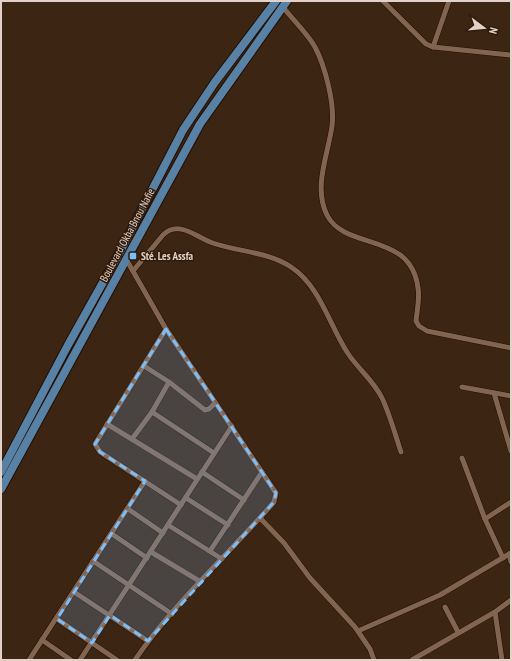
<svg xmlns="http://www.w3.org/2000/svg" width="512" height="661" viewBox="0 0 512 661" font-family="'PT Sans Narrow',sans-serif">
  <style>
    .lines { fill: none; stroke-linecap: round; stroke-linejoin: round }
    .street-casing { stroke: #230d00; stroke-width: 6 }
    .primary-casing { stroke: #230d00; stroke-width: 10 }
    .street { stroke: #826551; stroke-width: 5 }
    .primary { stroke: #5782a5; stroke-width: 8 }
    .marked { fill: #7bbef8; fill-opacity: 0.2; stroke: #7bbef8; stroke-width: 3; stroke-dasharray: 8 5; stroke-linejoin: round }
    .poi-dot { fill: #7bbef8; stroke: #331b09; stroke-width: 1.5 }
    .labels { text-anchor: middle; stroke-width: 3; stroke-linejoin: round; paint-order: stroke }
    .street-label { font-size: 11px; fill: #e2d2c7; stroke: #331b09 }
    .poi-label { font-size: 11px; font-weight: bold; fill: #e2d2c7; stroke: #331b09; text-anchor: start }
  </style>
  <rect width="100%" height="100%" fill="#3d2513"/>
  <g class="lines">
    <!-- street casing -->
    <g class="street-casing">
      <g id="street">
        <polyline points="383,1 426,44 433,47 511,55"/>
        <path d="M283 7C293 20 307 33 315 47 325 66 335 104 332 126 328 155 313 187 327 215 345 251 411 231 418 288 420 299 417 310 416 321L419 326 427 331 511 348"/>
        <polyline points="433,47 449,1"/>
        <path d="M126 259 166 329 276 493 274 502C229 554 173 604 135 660"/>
        <path d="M133 271 163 235C178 220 195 236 210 242 236 252 267 251 291 267 320 286 329 324 347 352 357 368 374 381 382 398 390 415 395 434 401 452"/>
        <polyline points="166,329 95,444 100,452 181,505"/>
        <polyline points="144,366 169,382 205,410 209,409 215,403"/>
        <polyline points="462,387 511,396"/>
        <polyline points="494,393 511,451"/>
        <polyline points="152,412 214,453"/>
        <polyline points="107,424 197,479"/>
        <polyline points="132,439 152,412 169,382"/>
        <polyline points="462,458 485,519 503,558"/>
        <polyline points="202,472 244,500"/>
        <polyline points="186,498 228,525"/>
        <polyline points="128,509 163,533"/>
        <polyline points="260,518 284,543 310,578 355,627 370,649 374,660"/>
        <polyline points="485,519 511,502"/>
        <polyline points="168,525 222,559"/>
        <polyline points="112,534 147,558"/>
        <polyline points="210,551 262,472"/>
        <polyline points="151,552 201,582"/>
        <polyline points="509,554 511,562"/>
        <polyline points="93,561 172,614"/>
        <polyline points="74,592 148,641"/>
        <polyline points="445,607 458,632"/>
        <polyline points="495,612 502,660"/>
        <polyline points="57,619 117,660"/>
        <polyline points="358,631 440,595 511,553"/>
        <polyline points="42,640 71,660"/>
        <polyline points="29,660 145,481"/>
        <polyline points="80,660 232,426"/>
        <polyline points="412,660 495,612 511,600"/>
      </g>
    </g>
    <!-- primary casing -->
    <g class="primary-casing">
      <g id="primary">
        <polyline points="1,472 68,345 121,250 183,130 215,82 276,1"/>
        <polyline points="1,489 200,124 287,1"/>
      </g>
    </g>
    <!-- street -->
    <use href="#street" class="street"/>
    <!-- primary -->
    <use href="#primary" class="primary"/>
  </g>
  <!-- marked area -->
  <path class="marked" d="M166 329 276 493 274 502 148 641 110 615 92 643 57 619 145 481 100 452 95 444Z"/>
  <!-- markers -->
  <rect class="poi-dot" x="129" y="252" width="8" height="8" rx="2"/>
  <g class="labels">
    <!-- street labels -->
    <g class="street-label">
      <text transform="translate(127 235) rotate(-62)" y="4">Boulevard Okba Bnou Nafie</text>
    </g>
    <!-- poi labels -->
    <g class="poi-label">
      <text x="141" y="260">Sté. Les Assfa</text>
    </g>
  </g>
  <!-- border -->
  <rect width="512" height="661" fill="none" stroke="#e2d2c7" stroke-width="4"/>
  <!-- north arrow -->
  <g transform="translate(484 28) rotate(106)" stroke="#331b09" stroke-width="3" paint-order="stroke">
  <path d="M0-3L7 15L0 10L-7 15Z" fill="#e2d2c7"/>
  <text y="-6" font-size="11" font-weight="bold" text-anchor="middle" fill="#e2d2c7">N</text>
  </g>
</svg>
